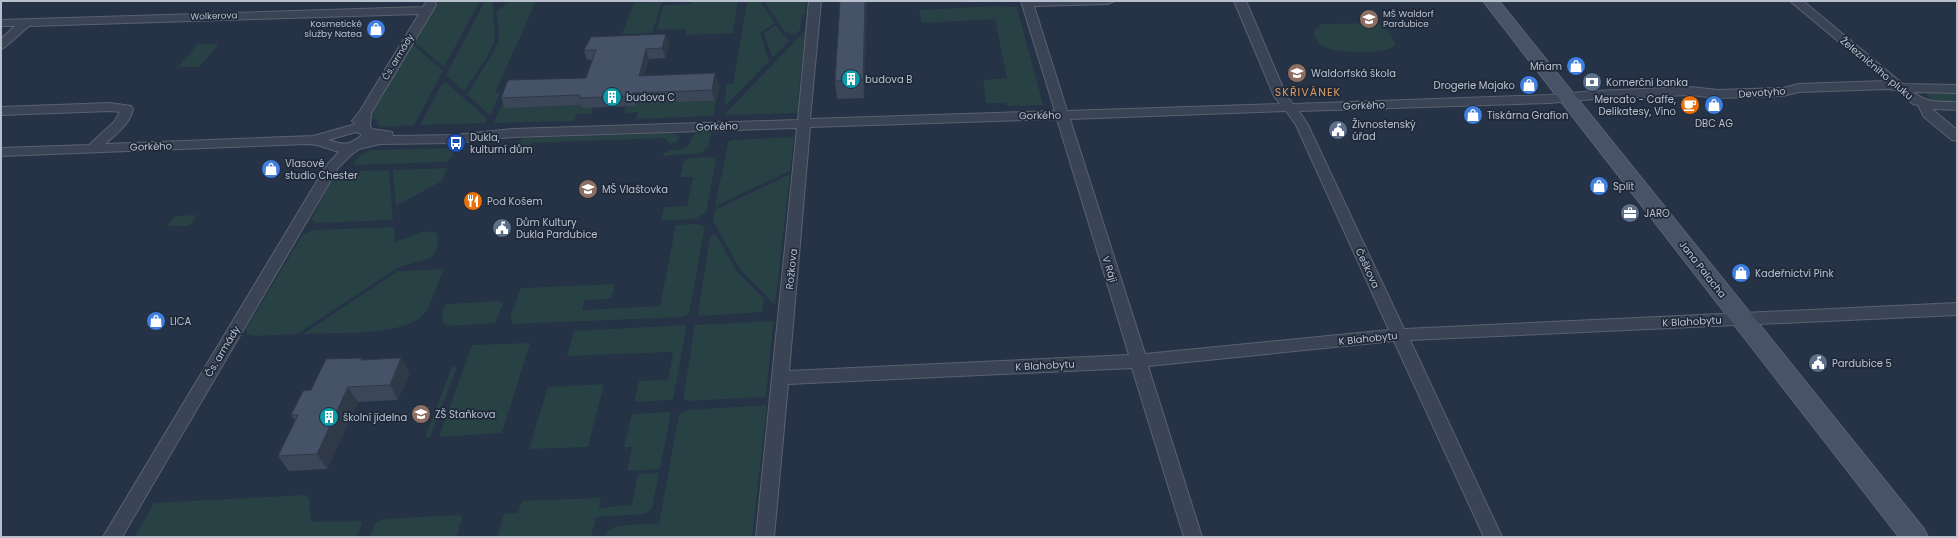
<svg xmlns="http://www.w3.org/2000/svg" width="1958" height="538" viewBox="0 0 1958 538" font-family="Poppins,sans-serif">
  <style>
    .green { fill: #284145 }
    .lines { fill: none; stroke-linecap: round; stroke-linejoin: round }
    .street-casing { stroke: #596271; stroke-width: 2 }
    .secondary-casing { stroke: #596271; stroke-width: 2 }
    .street { fill: #3b4454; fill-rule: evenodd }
    .secondary { fill: #495367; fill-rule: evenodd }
    .wall { fill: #3b4759 }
    .shaded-wall { fill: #303948 }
    .building { fill: #455267; stroke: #303948 }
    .labels { text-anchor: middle; stroke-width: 3.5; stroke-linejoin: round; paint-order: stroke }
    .far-poi-label { font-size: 9px; fill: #b8c0cd; stroke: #1f2939; text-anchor: start }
    .far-street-label { font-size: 9px; fill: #b8c0cd; stroke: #1f2939 }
    .poi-label { font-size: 10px; fill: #b8c0cd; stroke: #1f2939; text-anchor: start }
    .street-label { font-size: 10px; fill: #b8c0cd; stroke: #1f2939 }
    .neighbourhood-label { font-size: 11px; letter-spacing: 1px; fill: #db9d66; stroke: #1f2939 }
  </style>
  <rect width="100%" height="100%" fill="#263245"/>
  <!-- green -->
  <g class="green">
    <polygon points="442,1 480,1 444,67 413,41 436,3"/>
    <polygon points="485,1 492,1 493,4 495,40 487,57 464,91 446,75"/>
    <polygon points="510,1 536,1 495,93 500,93 491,114 489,114 467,95 491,56 499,40 497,11"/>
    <polygon points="693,1 738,1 733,33 685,35 686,29 657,30 663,5 692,4"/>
    <polygon points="747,1 760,1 775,23 760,33 769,61 727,104 724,105 727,84 733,84"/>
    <polygon points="764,1 807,1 805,13 802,15 800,30 795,34 785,32"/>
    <polygon points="662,2 652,33 622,34 634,3"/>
    <polygon points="996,6 1017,7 1043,105 1009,106 1005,103 986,103 983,80 1007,78 995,19 922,23 919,10"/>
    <path d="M1379 23C1386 31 1393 34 1395 45 1386 55 1339 53 1327 48 1320 45 1317 41 1314 34L1315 29 1321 26 1320 24Z"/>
    <polygon points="775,25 789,41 774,56 772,56 764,33"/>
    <polygon points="805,31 798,101 802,101 801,113 724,115"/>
    <polygon points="198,44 219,44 199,67 178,67"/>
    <polygon points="412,44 443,71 414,125 381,127 377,124 377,119 370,119 371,115"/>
    <polygon points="446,82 487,119 485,123 420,125 442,84"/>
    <polygon points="717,84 720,84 713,116 636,119 638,112 624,113 625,107 636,103 714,101"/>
    <polygon points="1927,92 1957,93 1957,102 1935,101 1926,95"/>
    <polygon points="507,93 505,108 583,105 593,108 591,114 577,114 574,121 496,123 494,122"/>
    <path d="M712 131 708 147 701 153 661 156C673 146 674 153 685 147 699 140 682 132 712 131Z"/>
    <polygon points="672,133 677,134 680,137 678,141 670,144 665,138 532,143 523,149 515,147 517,141 524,138"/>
    <polygon points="794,137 790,171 715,206 728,142 733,140"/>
    <path d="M449 148 454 149C455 155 450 161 444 162L353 165 360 155 372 150Z"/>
    <polygon points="711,157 716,160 706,213 694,219 661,221 664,207 687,206 693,177 680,177 684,161 690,158"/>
    <polygon points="447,168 442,181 396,206 393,170"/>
    <polygon points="389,170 393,220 317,223 311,220 336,172"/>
    <polygon points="790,174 775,305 740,269 713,221 715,210"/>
    <polygon points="197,215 189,226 167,226 175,216"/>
    <polygon points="697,224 705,227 689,314 684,317 513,324 510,317 521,288 615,284 611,299 584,300 582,310 660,306 676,225"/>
    <polygon points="394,227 395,242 424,231 437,233 438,248 431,258 397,268 297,334 253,336 247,334 246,329 303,234 314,230"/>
    <polygon points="716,235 736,270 764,299 762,312 701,316 698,314 710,236"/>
    <path d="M444 269C438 282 432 303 424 314 404 337 333 332 303 334L398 271Z"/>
    <polygon points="499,301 503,304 495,323 449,326 443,323 442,313 444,306 448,304"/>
    <polygon points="773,321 766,397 688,401 683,399 695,325"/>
    <polygon points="687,325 673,399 670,400 634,402 639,381 668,380 673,352 567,356 574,331"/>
    <polygon points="530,343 502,433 439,437 472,345"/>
    <polygon points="452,367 457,367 430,437 425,438"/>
    <polygon points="604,384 588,447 529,449 548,387"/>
    <path d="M767 405 752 537H604C608 521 645 525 659 524L679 414 687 410Z"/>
    <polygon points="668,412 671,413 660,469 627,471 632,447 624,447 632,414"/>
    <polygon points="659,473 652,508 645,514 596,517 591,537 497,537 504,514 518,513 522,501 598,498 601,496 599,508 632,505 638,474"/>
    <polygon points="305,495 309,498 311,522 361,521 362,524 356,537 135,537 154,503"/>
    <polygon points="460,515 462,519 456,537 370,537 376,523 382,519"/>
  </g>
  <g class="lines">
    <!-- street casing -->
    <g class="street-casing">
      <path id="street" d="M809 1H821L810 119 1055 111 1021 1H1114L1108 4 1034 6 1067 111 1280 104 1274 96 1234 1H1246L1286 95 1293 104 1549 95 1594 91 1690 87 1718 90 1783 88 1799 84 1886 81 1790 1H1803L1903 84 1957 85V93L1913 92C1927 103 1940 102 1957 102V110L1932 109 1957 130V141L1952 140 1924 117 1918 105 1913 104 1896 90 1887 89 1799 92 1783 96 1718 98 1690 95 1594 99 1549 103 1299 111 1308 125 1404 329 1957 303V315L1410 340 1502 537H1484L1394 341 1148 366 1202 537H1184L1132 368 788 384 774 537H756L797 128 513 137 454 143 380 144 359 149 351 155 338 168 122 537H103L326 166 339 152 317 145 307 144 1 156V148L89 145 114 122 120 112 110 111 1 115V107L110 103 131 106 133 109C130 124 116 134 105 144L313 136 356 124 352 121 360 111 419 14 29 26 5 47 1 49V39L15 26H1V20L423 7 426 2H434L436 4 433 10 371 113 370 126 372 129 392 132 393 136 454 135 513 129 798 120ZM1286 111 1296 125 1389 330 1145 354 1070 119ZM1057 119 1129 355 789 371 810 127ZM356 132 361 134V136C347 146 344 145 328 140Z"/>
    </g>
    <!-- secondary casing -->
    <g class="secondary-casing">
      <polygon id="secondary" points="1483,1 1499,1 1924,529 1928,537 1899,537"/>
    </g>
    <!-- street -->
    <use href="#street" class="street"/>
    <!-- secondary -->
    <use href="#secondary" class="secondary"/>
  </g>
  <!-- wall -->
  <g class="wall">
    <polygon points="867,1 864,98 837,99 835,81"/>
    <polygon points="669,44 665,58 649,59 644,76 718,83 714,101 636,103 636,106 582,108 581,105 505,108 501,98 586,78 592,60 587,60 584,50"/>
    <polygon points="401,358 410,373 398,400 358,402 327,469 289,471 278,456 295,421 291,415 311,390 363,360"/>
  </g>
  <!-- shaded-wall -->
  <g class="shaded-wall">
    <polygon points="865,1 867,1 864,98 863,80"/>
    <polygon points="666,34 669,44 665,58 662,48"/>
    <polygon points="646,49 649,59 641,86 639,76"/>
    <polygon points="715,73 718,83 714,101 712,90"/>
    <polygon points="633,93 636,103 636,106 633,96"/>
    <polygon points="401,358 410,373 398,400 390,385"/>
    <polygon points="348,387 358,402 327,469 317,454"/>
  </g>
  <!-- building -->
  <g class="building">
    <polygon points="840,1 865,1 863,80 835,81"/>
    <polygon points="666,34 662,48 646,49 639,76 715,73 712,90 633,93 633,96 579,98 580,95 501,98 508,80 586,78 596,50 584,50 591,37"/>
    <polygon points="362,358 361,360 401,358 390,385 348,387 317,454 278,456 298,415 291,415 303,391 311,390 326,359"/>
  </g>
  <!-- icons -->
  <defs>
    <g id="school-disc" transform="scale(1)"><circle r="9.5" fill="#8d6e63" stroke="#1f2939"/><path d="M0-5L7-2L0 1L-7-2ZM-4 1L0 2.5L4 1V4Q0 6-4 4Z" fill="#fff"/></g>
    <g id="shop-disc" transform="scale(1)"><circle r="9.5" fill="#3f7fe0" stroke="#1f2939"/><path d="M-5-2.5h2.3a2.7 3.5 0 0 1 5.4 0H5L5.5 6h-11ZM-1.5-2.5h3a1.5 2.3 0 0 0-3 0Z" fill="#fff"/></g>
    <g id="building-disc" transform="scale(1)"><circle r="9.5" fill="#0f9aa8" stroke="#1f2939"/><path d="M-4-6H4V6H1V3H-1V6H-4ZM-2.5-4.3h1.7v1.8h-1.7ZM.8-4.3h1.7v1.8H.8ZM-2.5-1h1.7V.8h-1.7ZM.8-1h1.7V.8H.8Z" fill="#fff"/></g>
    <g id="bank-disc" transform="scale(1)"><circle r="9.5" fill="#5c6f8a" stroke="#1f2939"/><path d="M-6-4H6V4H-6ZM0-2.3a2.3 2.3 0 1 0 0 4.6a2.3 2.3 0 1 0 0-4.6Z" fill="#fff"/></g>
    <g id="cafe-disc" transform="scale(1)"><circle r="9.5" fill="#e8710a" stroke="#1f2939"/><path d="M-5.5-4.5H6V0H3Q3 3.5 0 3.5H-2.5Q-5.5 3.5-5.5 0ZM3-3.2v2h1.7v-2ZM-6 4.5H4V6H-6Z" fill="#fff"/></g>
    <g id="civic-disc" transform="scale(1)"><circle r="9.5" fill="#5c6f8a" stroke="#1f2939"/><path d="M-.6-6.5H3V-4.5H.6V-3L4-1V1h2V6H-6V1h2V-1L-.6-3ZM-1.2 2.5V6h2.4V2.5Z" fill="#fff"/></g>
    <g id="bus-disc" transform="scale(1)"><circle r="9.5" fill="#1a4fb4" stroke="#1f2939"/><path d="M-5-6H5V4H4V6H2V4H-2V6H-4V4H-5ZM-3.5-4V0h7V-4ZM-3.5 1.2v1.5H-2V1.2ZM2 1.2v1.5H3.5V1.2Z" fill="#fff"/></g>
    <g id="restaurant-disc" transform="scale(1)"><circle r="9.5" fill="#e8710a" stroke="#1f2939"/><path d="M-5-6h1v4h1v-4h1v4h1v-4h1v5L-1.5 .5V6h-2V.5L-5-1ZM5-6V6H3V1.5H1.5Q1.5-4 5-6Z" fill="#fff"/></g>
    <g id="office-disc" transform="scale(1)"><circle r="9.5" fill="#5c6f8a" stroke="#1f2939"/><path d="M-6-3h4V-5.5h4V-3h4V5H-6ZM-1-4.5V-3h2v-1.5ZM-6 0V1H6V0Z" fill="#fff"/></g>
  </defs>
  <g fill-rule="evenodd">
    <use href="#school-disc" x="1369" y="19"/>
    <use href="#shop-disc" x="376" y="29"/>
    <use href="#shop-disc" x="1576" y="66"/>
    <use href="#school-disc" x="1297" y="73"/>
    <use href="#building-disc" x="851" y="79"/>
    <use href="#bank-disc" x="1592" y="82"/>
    <use href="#shop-disc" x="1529" y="85"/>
    <use href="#building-disc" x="612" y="97"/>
    <use href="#cafe-disc" x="1690" y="105"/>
    <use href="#shop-disc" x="1714" y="105"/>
    <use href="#shop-disc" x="1473" y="115"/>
    <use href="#civic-disc" x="1338" y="130"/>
    <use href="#bus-disc" x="456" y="143"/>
    <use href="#shop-disc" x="271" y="169"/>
    <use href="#shop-disc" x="1599" y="186"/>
    <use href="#school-disc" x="588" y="189"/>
    <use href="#restaurant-disc" x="473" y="201"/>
    <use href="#office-disc" x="1630" y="213"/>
    <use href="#civic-disc" x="502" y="228"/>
    <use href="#shop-disc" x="1741" y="273"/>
    <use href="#shop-disc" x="156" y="321"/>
    <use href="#civic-disc" x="1818" y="363"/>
    <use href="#school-disc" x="421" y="414"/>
    <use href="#building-disc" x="329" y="417"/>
  </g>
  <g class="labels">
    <!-- far-poi labels -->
    <g class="far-poi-label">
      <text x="1383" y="17">MŠ Waldorf<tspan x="1383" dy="10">Pardubice</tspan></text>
      <text x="362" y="27" text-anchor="end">Kosmetické<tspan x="362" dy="10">služby Natea</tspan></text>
    </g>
    <!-- far-street labels -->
    <g class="far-street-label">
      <text transform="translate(214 16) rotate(-2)" y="3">Wolkerova</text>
      <text transform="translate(398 57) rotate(-59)" y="3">Čs. armády</text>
    </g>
    <!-- poi labels -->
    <g class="poi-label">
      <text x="1562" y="70" text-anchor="end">Mňam</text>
      <text x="1311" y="77">Waldorfská škola</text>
      <text x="865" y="83">budova B</text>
      <text x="1606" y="86">Komerční banka</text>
      <text x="1515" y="89" text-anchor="end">Drogerie Majako</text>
      <text x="626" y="101">budova C</text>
      <text x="1676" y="103" text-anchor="end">Mercato - Caffe,<tspan x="1676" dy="12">Delikatesy, Víno</tspan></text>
      <text x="1487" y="119">Tiskárna Grafion</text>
      <text x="1714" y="127" text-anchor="middle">DBC AG</text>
      <text x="1352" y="128">Živnostenský<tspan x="1352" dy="12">úřad</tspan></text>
      <text x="470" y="141">Dukla,<tspan x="470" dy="12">kulturní dům</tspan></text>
      <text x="285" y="167">Vlasové<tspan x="285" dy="12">studio Chester</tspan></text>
      <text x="1613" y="190">Split</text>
      <text x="602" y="193">MŠ Vlaštovka</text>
      <text x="487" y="205">Pod Košem</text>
      <text x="1644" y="217">JARO</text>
      <text x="516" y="226">Dům Kultury<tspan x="516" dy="12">Dukla Pardubice</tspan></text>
      <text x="1755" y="277">Kadeřnictví Pink</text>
      <text x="170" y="325">LICA</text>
      <text x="1832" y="367">Pardubice 5</text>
      <text x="435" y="418">ZŠ Staňkova</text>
      <text x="343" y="421">školní jídelna</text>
    </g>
    <!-- street labels -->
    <g class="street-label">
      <text transform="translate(1877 68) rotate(40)" y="4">Železničního pluku</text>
      <text transform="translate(1762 92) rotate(-4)" y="4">Devotyho</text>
      <text transform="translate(1364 105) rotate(-2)" y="4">Gorkého</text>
      <text transform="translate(1040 115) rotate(-1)" y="4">Gorkého</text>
      <text transform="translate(717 126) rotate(-2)" y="4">Gorkého</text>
      <text transform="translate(151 146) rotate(-2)" y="4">Gorkého</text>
      <text transform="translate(1368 268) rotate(65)" y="4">Češkova</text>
      <text transform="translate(791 269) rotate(-84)" y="4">Rožkova</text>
      <text transform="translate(1110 269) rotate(73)" y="4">V Ráji</text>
      <text transform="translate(1703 269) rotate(52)" y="4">Jana Palacha</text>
      <text transform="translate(1692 321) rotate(-3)" y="4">K Blahobytu</text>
      <text transform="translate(1368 338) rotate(-6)" y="4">K Blahobytu</text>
      <text transform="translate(222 351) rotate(-59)" y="4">Čs. armády</text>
      <text transform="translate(1045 365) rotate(-3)" y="4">K Blahobytu</text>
    </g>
    <!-- neighbourhood labels -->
    <g class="neighbourhood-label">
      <text x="1308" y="96">SKŘIVÁNEK</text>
    </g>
  </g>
  <!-- border -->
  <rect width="1958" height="538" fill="none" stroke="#b8c0cd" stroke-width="4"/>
</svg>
